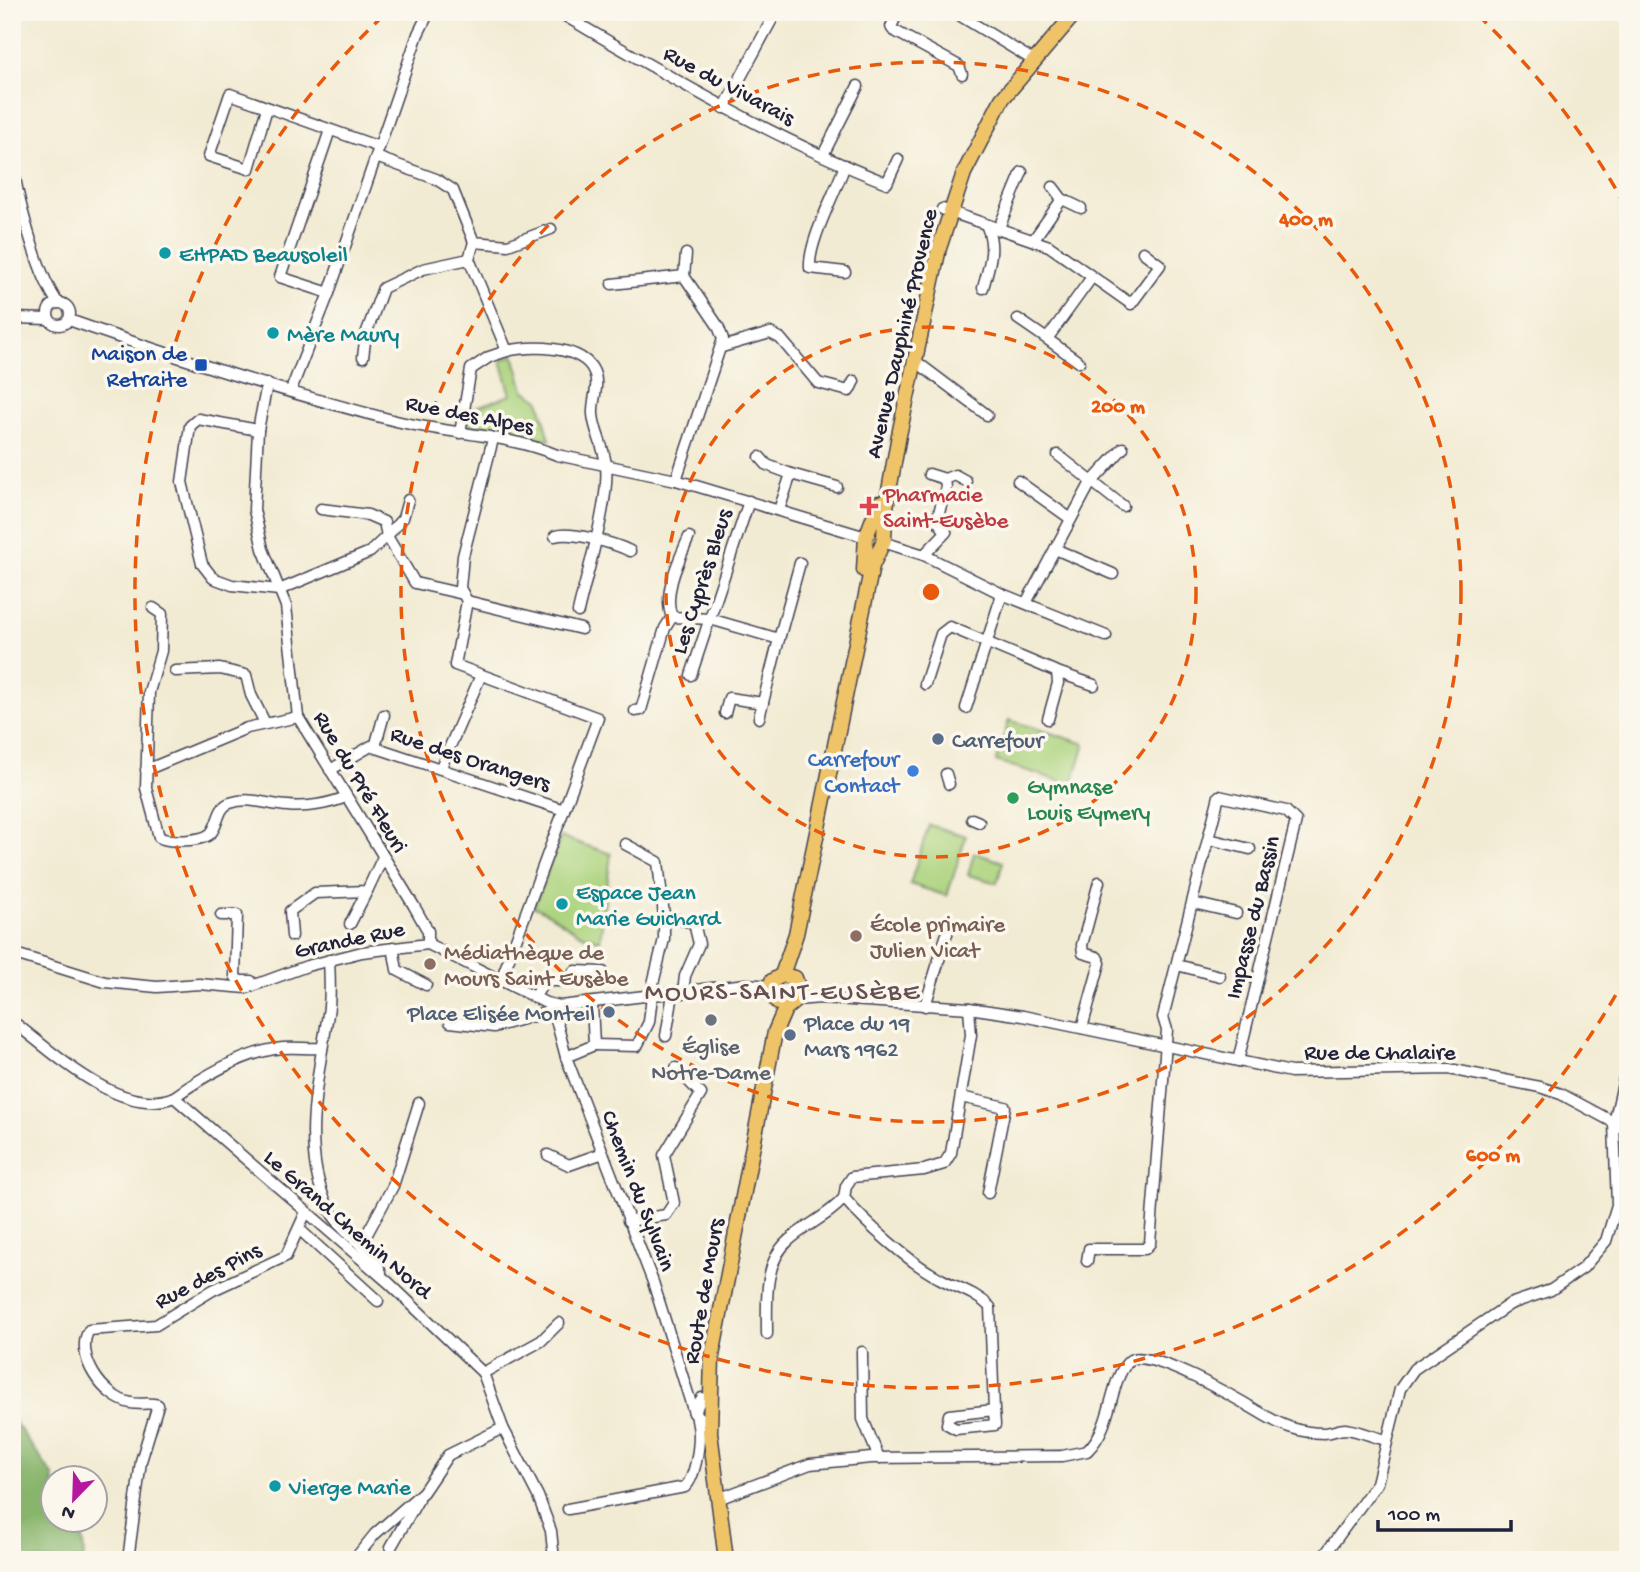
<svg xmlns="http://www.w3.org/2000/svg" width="1640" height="1572" viewBox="0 0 1640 1572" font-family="'Gochi Hand',sans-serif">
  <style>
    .green { fill: #abd37d; stroke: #667a5c; stroke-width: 2 }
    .forest { fill: #88b56c; stroke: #556c54; stroke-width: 2 }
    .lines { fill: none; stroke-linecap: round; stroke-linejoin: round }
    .minor-casing { stroke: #414052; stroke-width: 13 }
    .major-casing { stroke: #414052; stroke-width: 17 }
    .minor { stroke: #fff; stroke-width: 10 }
    .major { stroke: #efc469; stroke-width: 14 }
    .ring { fill: none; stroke: #e8590c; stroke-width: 3.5; stroke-dasharray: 12 9 }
    .culture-dot { fill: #0f9aa8; stroke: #fbf7ec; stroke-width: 2.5 }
    .transit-dot { fill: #1a4fb4; stroke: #fbf7ec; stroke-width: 2.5 }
    .health-dot { fill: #e0444e; stroke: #fbf7ec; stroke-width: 2.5 }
    .service-dot { fill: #5c6f8a; stroke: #fbf7ec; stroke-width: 2.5 }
    .shop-dot { fill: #3f7fe0; stroke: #fbf7ec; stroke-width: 2.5 }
    .leisure-dot { fill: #2e9e5b; stroke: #fbf7ec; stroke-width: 2.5 }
    .education-dot { fill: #8d6e63; stroke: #fbf7ec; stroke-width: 2.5 }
    .worship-dot { fill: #6b7280; stroke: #fbf7ec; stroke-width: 2.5 }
    .labels { text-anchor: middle; stroke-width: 7; stroke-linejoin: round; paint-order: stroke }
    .street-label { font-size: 23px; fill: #22223b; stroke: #fbf7ec }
    .culture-label { font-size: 23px; fill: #0d838f; stroke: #fbf7ec; text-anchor: start }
    .transit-label { font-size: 23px; fill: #164399; stroke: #fbf7ec; text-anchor: end }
    .health-label { font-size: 23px; fill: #be3a42; stroke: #fbf7ec; text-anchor: start }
    .service-label { font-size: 23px; fill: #4e5e75; stroke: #fbf7ec; text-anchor: start }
    .shop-label { font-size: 23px; fill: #366cbe; stroke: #fbf7ec; text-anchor: end }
    .leisure-label { font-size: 23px; fill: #27864d; stroke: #fbf7ec; text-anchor: start }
    .education-label { font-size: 23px; fill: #785e54; stroke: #fbf7ec; text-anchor: start }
    .worship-label { font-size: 23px; fill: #5b616d; stroke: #fbf7ec }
    .quarter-label { font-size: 26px; letter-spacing: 2px; fill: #654f52; stroke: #fbf7ec }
    .centre { fill: #e8590c; stroke: #fbf7ec; stroke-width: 3.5 }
    .ring-label { font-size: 21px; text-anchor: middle; font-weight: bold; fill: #e8590c; stroke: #fbf7ec; stroke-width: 7; stroke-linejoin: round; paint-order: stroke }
  </style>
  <rect width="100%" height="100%" fill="#fbf7ec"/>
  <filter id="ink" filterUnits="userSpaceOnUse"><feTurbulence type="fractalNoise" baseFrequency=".0143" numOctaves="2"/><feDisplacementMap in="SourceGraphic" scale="14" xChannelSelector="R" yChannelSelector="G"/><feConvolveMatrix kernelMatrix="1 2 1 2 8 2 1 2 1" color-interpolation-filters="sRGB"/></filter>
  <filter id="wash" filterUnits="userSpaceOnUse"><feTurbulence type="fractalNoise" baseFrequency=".00686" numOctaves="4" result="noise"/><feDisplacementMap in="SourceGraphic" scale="28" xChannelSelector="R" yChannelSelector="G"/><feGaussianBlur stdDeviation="1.57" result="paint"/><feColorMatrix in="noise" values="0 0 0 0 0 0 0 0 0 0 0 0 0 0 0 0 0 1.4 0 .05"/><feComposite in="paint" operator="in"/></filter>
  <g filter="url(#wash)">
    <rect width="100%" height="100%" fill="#f2ebd3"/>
    <!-- green -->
    <g class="green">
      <polygon points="514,355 524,390 539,400 550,440 469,425 466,419 470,409 511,395 501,360"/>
      <polygon points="1009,720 1085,744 1072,785 996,761"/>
      <polygon points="929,825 966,836 947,896 910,884"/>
      <path d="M561 837 611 854 600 940C574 937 559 915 534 907Z"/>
      <polygon points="974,853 1003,862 997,883 968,875"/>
    </g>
    <!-- forest -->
    <polygon class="forest" points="12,1418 54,1477 52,1520 82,1520 84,1560 12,1560"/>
  </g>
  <g filter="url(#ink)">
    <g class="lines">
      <!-- minor casing -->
      <g class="minor-casing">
        <g id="minor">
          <path d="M558 12C665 74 771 138 887 183L898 159"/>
          <polyline points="898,12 891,27 893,30 959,66 962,74"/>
          <polyline points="954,12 1033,60"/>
          <polyline points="12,35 14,12"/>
          <polyline points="267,108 249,169 209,156 230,94 379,147"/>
          <polyline points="724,108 776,12"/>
          <polyline points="823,155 858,86"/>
          <path d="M376 157 436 179 453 190 474 242 469 259 507 351C530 345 583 345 594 372 600 385 592 400 593 414 594 431 605 448 606 466 610 500 586 576 578 612"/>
          <path d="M12 158C16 194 37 274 58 303"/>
          <path d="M845 165C835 194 808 242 810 268L845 272"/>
          <polyline points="1053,187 1062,199 1081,208"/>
          <polyline points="942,209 1049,246 1131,304 1160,265 1143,252"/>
          <polyline points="998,230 1022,172"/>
          <polyline points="1034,239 1062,199"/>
          <polyline points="474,242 508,245 551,229"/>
          <polyline points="684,276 686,254"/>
          <polyline points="612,284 684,276 718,326 723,339 676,480"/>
          <path d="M983 288C989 266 996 248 987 227"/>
          <polyline points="329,293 280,277 330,130"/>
          <circle cx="59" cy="314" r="11"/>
          <polyline points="12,318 49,319"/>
          <polyline points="1018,319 1047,339"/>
          <path d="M69 320C177 358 286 393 396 421 449 434 507 434 557 455L676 480 866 537"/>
          <polyline points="722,347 770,333 780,338 818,383 849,391 854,381"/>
          <polyline points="363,357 366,334 383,288 423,269 469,259"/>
          <polyline points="914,360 987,415"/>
          <polyline points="1079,362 1047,339 1092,277"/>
          <polyline points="267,384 258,430 254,510 263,549 286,606 298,717 414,906 428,931 428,944"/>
          <polyline points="291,390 329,293 418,34 429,12"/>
          <polyline points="258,430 198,419 190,426 182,482 202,564 213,578 232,585 279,590 370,552 387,536 415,583 463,594"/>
          <polyline points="460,433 471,369 489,357 507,351"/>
          <polyline points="493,439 463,556 460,588 467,601 455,665 598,718 501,980"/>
          <polyline points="1058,455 1123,506"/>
          <polyline points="760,457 767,465 791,474 779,510"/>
          <polyline points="791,474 837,487"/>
          <polyline points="929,474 945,479 955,475 966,481"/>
          <polyline points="1018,481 1071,519"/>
          <polyline points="321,509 368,515 384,522 387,536 403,518 408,500"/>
          <path d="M555 536C571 531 614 543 630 551"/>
          <polyline points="883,542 924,555 1002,594 1106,636"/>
          <polyline points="1055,549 1113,574"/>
          <polyline points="924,555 946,532 937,520 946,487 945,479"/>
          <polyline points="467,601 581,629"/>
          <polyline points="1026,603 1090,484 1123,448"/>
          <path d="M153 608 162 614 161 651 149 692 146 788 159 837C168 843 202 841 210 834 219 826 217 807 230 803 252 796 267 805 288 806 305 808 329 804 346 797"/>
          <path d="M672 617C662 594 679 560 689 537"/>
          <polyline points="175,671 220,669 246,675 251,695 265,723"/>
          <polyline points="1057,672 1094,685"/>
          <polyline points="691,675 749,501"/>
          <polyline points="925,684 941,634 950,627 1057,672 1058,683 1048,719"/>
          <polyline points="966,708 1002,594"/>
          <polyline points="635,711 641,710 665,628 672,617 710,619 779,639 800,563"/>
          <polyline points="725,713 729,698 763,703"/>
          <polyline points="759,718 779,639"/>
          <polyline points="375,747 384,715"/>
          <polyline points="441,767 481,675"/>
          <polyline points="146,770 247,728 298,717"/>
          <polyline points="330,770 371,746 564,810"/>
          <polyline points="946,774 949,784"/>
          <polyline points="972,819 979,822"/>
          <polyline points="1209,839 1250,849"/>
          <polyline points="625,844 658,862 664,916"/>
          <polyline points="1193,903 1236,913"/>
          <polyline points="221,915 237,915 235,976 239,981 251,981"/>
          <polyline points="350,924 367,891"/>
          <polyline points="292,936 290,911 315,893 367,891 383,857"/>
          <polyline points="393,947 397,970 426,985"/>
          <polyline points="12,953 105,982 157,987 199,984 247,988 307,966 362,952 428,944 546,1003 560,1006 746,984 770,986"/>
          <path d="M329 960C330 978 331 997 328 1014 319 1073 300 1147 327 1205 339 1231 369 1246 381 1272"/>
          <polyline points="1177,965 1220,976"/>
          <polyline points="535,996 545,981 566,981 575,971 603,972"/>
          <polyline points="650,996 664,939 664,916 694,923 699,944 685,976 683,993"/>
          <polyline points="796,1000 821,998 969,1008 1023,1016 1291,1072 1449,1069 1540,1087 1561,1094 1628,1130"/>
          <polyline points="552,1005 566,1057 653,1282 694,1413 710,1424"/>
          <polyline points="925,1006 949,927"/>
          <path d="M969 1008 971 1035 951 1153 944 1164 924 1170 852 1177 846 1186 844 1198C865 1223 910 1263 939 1278 957 1288 975 1292 990 1307L994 1410 949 1415 947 1424 956 1429 995 1425 994 1410"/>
          <path d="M12 1021C52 1051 121 1119 174 1097L389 1283 483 1373 503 1428 538 1496 551 1531 554 1560"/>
          <polyline points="450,1022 494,1027 552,1011"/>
          <polyline points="1082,1028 1100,963 1097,957 1083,953 1082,945 1099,882"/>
          <polyline points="666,1036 673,994"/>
          <polyline points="594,1045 637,1046 649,1022 652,996"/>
          <polyline points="566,1057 594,1045 592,1004"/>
          <path d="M174 1097C204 1076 245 1051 283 1048 296 1047 309 1049 322 1048"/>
          <polyline points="961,1097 1005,1107 988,1193"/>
          <polyline points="548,1155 569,1165 603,1153"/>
          <polyline points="628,1221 666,1215 674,1203 664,1155 701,1094 676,1068"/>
          <polyline points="299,1229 378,1301"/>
          <polyline points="361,1245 393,1186 419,1103"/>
          <polyline points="1087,1261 1089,1249 1145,1249 1150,1243 1167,1030 1163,1017 1219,796 1286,811 1296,821 1238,1061"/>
          <path d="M767 1334C767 1304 763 1263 788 1241 806 1224 828 1217 844 1198"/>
          <polyline points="862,1352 863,1419 879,1458"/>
          <polyline points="483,1373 541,1341 559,1323"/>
          <path d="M718 1499 810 1464 871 1458 1062 1456 1087 1451C1114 1425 1108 1382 1129 1361 1145 1345 1241 1401 1259 1412 1280 1425 1299 1433 1324 1433 1331 1433 1338 1429 1345 1429 1358 1430 1373 1437 1386 1440"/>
          <path d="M568 1509 685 1487C695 1478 699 1449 699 1435 699 1419 691 1413 702 1398"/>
          <polyline points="391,1547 418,1500"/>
          <path d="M128 1560 141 1461 158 1405C149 1402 140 1405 131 1403 103 1398 74 1355 89 1330L156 1325 213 1290 286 1256 306 1212"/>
          <polyline points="354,1560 375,1534 423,1492 448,1455 503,1428"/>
          <polyline points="1321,1560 1377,1483 1400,1389 1414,1369 1510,1304 1551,1290 1583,1268 1606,1241 1617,1205 1614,1123 1628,1062"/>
        </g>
      </g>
      <!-- major casing -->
      <g class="major-casing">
        <g id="major">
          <polyline points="864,570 866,537 879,503"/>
          <polyline points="782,975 796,934 872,566 884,540 885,513 899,435 939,248 964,173 1002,99 1076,12"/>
          <polyline points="726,1560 710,1432 712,1356 775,1032 785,1009 796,1000 800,992 795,978 782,975 772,981 769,991 778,1003 789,1004"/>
        </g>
      </g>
      <!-- minor -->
      <use href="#minor" class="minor"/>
      <!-- major -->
      <use href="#major" class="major"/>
    </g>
  </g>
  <!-- distance rings -->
  <g class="ring">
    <circle cx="931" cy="592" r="265"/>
    <circle cx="931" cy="592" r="530"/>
    <path d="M1626 977A795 795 0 1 1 384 15M1478 15A795 795 0 0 1 1626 207"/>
  </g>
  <!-- markers -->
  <g class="culture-dot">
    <circle cx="165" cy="253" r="7"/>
    <circle cx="273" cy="333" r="7"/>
    <circle cx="562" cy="904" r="7"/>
    <circle cx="275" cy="1486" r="7"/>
  </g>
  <rect class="transit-dot" x="194" y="358" width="14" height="14" rx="3.5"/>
  <path class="health-dot" d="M865.5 495.5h7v7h7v7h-7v7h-7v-7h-7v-7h7z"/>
  <g class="service-dot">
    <circle cx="938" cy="739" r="7"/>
    <circle cx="609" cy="1012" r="7"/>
    <circle cx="790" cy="1035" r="7"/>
  </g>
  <circle class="shop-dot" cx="913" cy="771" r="7"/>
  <circle class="leisure-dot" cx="1013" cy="798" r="7"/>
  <g class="education-dot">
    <circle cx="856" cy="936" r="7"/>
    <circle cx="430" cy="964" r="7"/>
  </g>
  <circle class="worship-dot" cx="711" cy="1020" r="7"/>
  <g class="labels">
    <!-- street labels -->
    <g class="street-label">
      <text transform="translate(730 84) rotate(28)" y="8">Rue du Vivarais</text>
      <text transform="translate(900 333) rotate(-77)" y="8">Avenue Dauphiné Provence</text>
      <text transform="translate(470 413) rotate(11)" y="8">Rue des Alpes</text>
      <text transform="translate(700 581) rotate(-72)" y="8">Les Cyprès Bleus</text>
      <text transform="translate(471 757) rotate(18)" y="8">Rue des Orangers</text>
      <text transform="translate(362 781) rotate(59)" y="8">Rue du Pré Fleuri</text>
      <text transform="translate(1251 917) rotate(-76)" y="8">Impasse du Bassin</text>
      <text transform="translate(349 938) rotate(-12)" y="8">Grande Rue</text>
      <text x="1380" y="1059">Rue de Chalaire</text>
      <text transform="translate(640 1190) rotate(69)" y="8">Chemin du Sylvain</text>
      <text transform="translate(349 1223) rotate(41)" y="8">Le Grand Chemin Nord</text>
      <text transform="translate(207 1274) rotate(-28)" y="8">Rue des Pins</text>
      <text transform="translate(702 1291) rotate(-80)" y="8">Route de Mours</text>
    </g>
    <!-- culture labels -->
    <g class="culture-label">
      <text x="179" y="261">EHPAD Beausoleil</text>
      <text x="287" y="341">Mère Maury</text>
      <text x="576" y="899">Espace Jean<tspan x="576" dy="26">Marie Guichard</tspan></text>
      <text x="289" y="1494">Vierge Marie</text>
    </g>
    <!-- transit labels -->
    <g class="transit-label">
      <text x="187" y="360">Maison de<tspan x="187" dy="26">Retraite</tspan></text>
    </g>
    <!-- health labels -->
    <g class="health-label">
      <text x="883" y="501">Pharmacie<tspan x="883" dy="26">Saint-Eusèbe</tspan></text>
    </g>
    <!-- service labels -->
    <g class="service-label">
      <text x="952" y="747">Carrefour</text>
      <text x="595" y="1020" text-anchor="end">Place Elisée Monteil</text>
      <text x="804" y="1030">Place du 19<tspan x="804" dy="26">Mars 1962</tspan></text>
    </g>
    <!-- shop labels -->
    <g class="shop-label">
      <text x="899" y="766">Carrefour<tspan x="899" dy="26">Contact</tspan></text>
    </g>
    <!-- leisure labels -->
    <g class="leisure-label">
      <text x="1027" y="793">Gymnase<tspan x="1027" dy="26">Louis Eymery</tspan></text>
    </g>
    <!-- education labels -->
    <g class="education-label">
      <text x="870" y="931">École primaire<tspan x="870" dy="26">Julien Vicat</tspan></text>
      <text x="444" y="959">Médiathèque de<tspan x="444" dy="26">Mours Saint Eusèbe</tspan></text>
    </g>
    <!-- worship labels -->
    <g class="worship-label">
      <text x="711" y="1053">Église<tspan x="711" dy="26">Notre-Dame</tspan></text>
    </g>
    <!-- quarter labels -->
    <g class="quarter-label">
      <text x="783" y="999">MOURS-SAINT-EUSÈBE</text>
    </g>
  </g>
  <circle cx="931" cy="592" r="10" class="centre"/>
  <g class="ring-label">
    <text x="1306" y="225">400 m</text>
    <text x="1118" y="412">200 m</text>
    <text x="1493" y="1161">600 m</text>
  </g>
  <!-- margin -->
  <rect width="1640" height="1572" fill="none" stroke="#fbf7ec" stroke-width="42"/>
  <!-- north arrow -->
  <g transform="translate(74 1499) rotate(203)"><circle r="33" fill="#fbf7ec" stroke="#a4a2a5" stroke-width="2"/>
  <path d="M0-5L12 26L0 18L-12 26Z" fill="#b5179e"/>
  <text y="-10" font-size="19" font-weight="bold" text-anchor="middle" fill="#22223b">N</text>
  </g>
  <!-- scale -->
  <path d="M1378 1520v10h133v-10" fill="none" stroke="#22223b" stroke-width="3.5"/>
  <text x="1388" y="1520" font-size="21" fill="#22223b" stroke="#fbf7ec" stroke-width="5" paint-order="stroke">100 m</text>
</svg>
